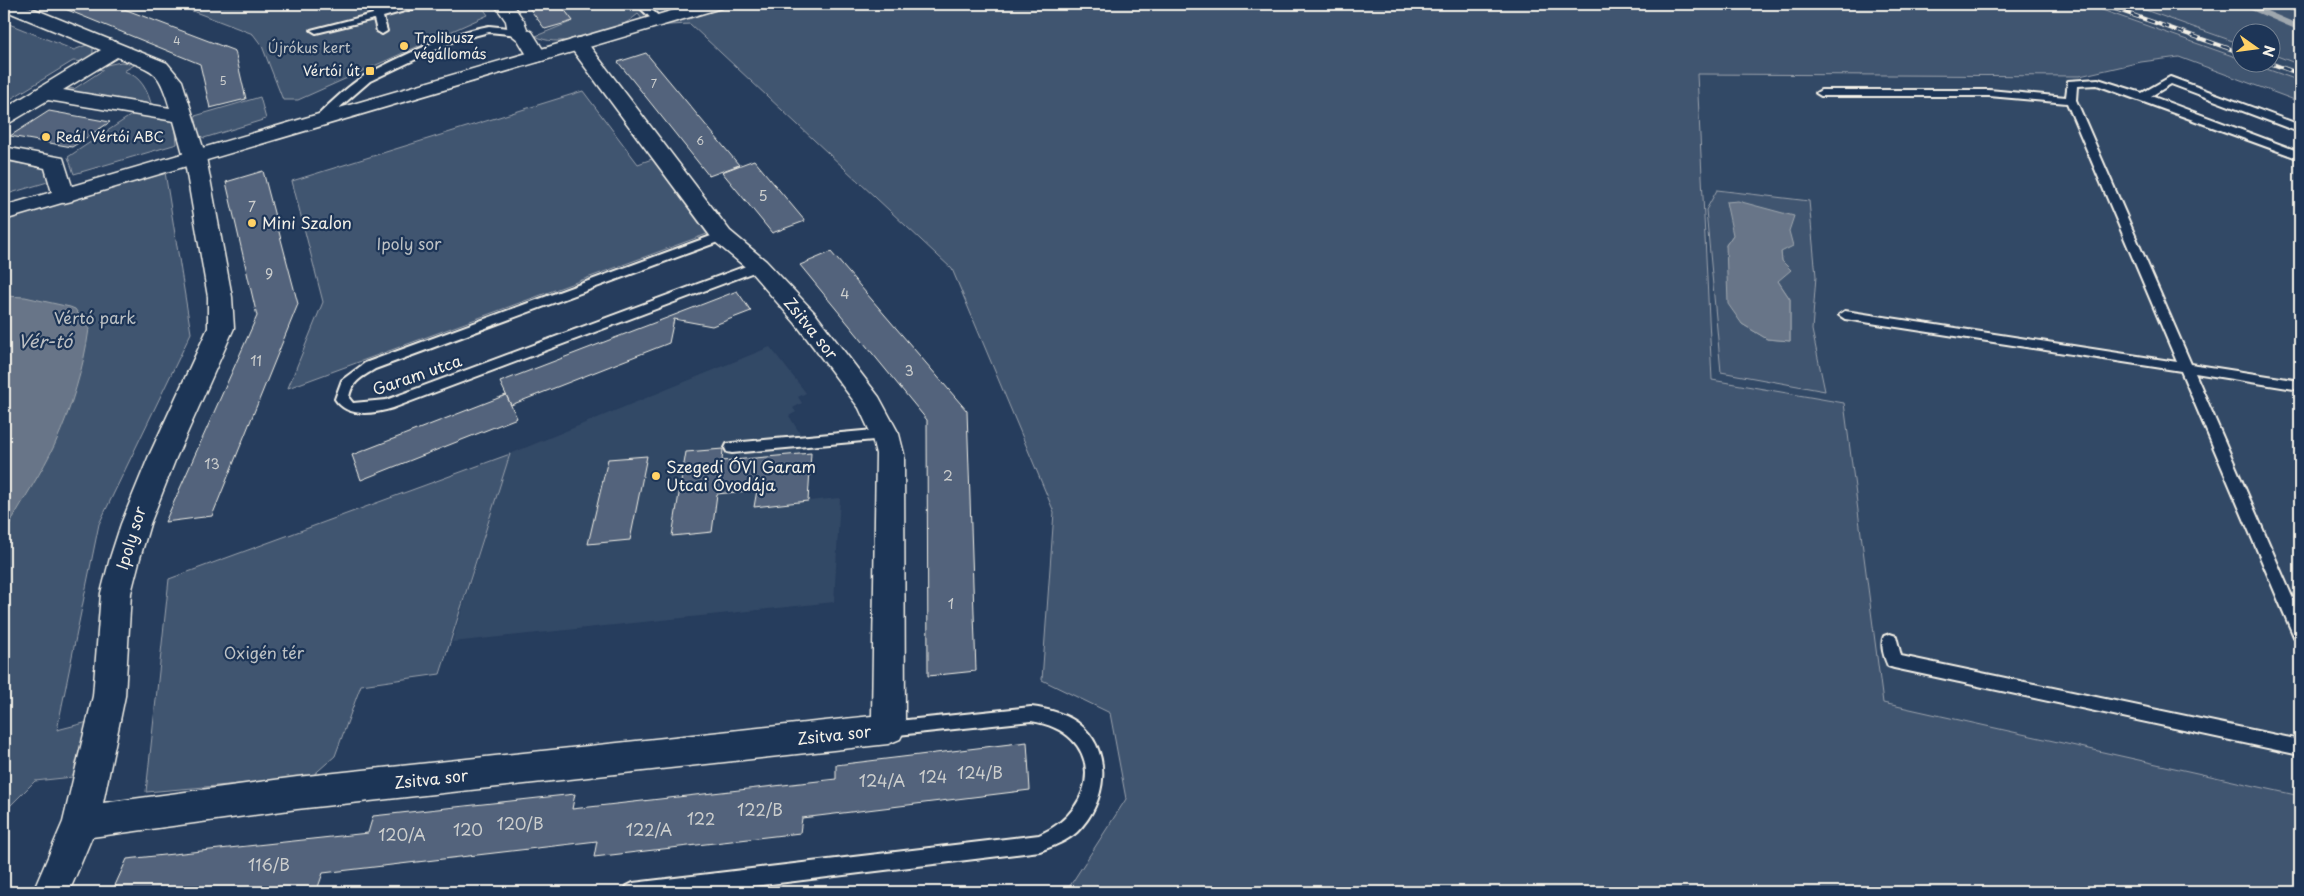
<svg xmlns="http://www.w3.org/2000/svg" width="2304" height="896" viewBox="0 0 2304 896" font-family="'Playpen Sans',sans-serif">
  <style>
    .built { fill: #334966 }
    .green { fill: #40546f; stroke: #9aa2ac; fill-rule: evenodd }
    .water { fill: #677588; stroke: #9fa7ae }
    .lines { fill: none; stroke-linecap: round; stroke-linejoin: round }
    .stream { stroke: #9fa7ae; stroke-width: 5.5 }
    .building { fill: #52647b; stroke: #f4f1e8 }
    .service-casing { stroke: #f4f1e8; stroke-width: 4 }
    .minor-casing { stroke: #f4f1e8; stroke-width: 3 }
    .tertiary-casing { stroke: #f4f1e8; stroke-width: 3 }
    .service { fill: #1d3557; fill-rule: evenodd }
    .minor { fill: #1d3557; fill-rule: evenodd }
    .tertiary { fill: #1d3557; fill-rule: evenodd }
    .rail-casing { stroke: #f4f1e8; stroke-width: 4 }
    .rail { stroke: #1d3557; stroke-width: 2.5; stroke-dasharray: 8; stroke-linecap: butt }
    .poi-dot { fill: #ffd166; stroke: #1d3557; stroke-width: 2 }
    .labels { text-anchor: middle; stroke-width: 4.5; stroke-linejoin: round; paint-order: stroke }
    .far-number-label { font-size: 11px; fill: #cccecd }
    .far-poi-label { font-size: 14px; fill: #f4f1e8; stroke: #1d3557; text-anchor: start }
    .far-park-label { font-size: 14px; fill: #bec2c4; stroke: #1d3557 }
    .number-label { font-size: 14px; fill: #cccecd }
    .poi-label { font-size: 16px; fill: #f4f1e8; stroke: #1d3557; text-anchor: start }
    .park-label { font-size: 16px; fill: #bec2c4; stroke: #1d3557 }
    .street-label { font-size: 16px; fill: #f4f1e8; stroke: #1d3557 }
    .near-number-label { font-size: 16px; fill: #cccecd }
    .water-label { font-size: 18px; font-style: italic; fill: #bcbfc2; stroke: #1d3557 }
  </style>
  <rect width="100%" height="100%" fill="#263d5d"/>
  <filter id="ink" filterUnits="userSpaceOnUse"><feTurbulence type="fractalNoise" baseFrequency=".02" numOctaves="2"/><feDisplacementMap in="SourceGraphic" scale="10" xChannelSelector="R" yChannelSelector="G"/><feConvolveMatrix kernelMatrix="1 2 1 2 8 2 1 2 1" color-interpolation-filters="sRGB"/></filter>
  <g filter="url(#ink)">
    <!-- built -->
    <g class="built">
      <polygon points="2085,4 2128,4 2241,44 2241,59"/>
      <polygon points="2272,54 2300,65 2300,81 2250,63 2272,62"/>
      <polygon points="1697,73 2080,76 2300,160 2300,796 1882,703 1844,403 1712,381"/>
      <polygon points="770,347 806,393 798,397 802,403 793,408 796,412 789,416 801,435 800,454 811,453 808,501 840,498 834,602 452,642 510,454"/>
    </g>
    <!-- green -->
    <g class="green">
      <polygon points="174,4 480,4 488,15 298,100 283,100 262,46 253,34"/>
      <path d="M560 4H2085L2241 59 2242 62 2250 63 2300 81V102L2179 57 2141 62 2080 76 1697 74 1712 380 1844 403 1883 703 2300 796V892H1066L1126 799 1110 713 1042 680 1054 512 952 269 690 24 648 26 638 14C632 19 625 24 618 27 598 36 554 48 536 36L573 21Z"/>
      <polygon points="2128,4 2270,4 2300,13 2300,65 2272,54 2272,32 2242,32 2241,44"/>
      <polygon points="4,22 74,50 89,44 93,48 93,53 84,62 73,61 4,103"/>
      <path d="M121 62 136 64 124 71C141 76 148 91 152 107L60 91 62 87 74 89 103 70 92 68Z"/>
      <polygon points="583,91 638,164 652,159 707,234 288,388 323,302 292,181"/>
      <polygon points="260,97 266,119 204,138 199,135 195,116"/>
      <polygon points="133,114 175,120 177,144 74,174 68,157"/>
      <polygon points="4,161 48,168 51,181 4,195"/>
      <polygon points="165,172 191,333 99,524 57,730 88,722 73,777 35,781 5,811 4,220"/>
      <path d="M1717 190 1809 201 1816 276 1812 330 1825 391 1721 372 1706 210ZM1733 235 1781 252 1782 261 1778 281 1790 299V341L1767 339 1742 324 1726 245Z"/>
      <polygon points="510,454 440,674 361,685 335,756 310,778 146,792 169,579"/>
    </g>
    <!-- water -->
    <g class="water">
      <polygon points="1738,201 1794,216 1789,231 1793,246 1781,252 1782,261 1791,270 1778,281 1790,299 1790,341 1767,339 1742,324 1728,304 1726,245 1733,235 1726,202"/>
      <path d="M4 296 25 297 70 307 75 309 89 329C84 367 71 409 55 444 42 472 24 498 9 525L4 530Z"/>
    </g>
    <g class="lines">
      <!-- stream -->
      <polyline class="stream" points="2244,4 2300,28"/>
    </g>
    <!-- building -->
    <g class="building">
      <polygon points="53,4 111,4 235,51 246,99 210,108 200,64"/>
      <polygon points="526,4 560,4 573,21 545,29"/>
      <polygon points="646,53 690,106 739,165 709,176 618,62"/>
      <polygon points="49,111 110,122 72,147 10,136"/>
      <polygon points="754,160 805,221 772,233 722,172"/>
      <polygon points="263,171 298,304 212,516 165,522 257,316 226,182"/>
      <polygon points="831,252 967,411 976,671 928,676 927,420 800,265"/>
      <polygon points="737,291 751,311 712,326 674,319 669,343 511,405 500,382"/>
      <polygon points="506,395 517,418 361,480 352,455"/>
      <polygon points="723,449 722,461 811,453 808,501 754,507 757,490 717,494 712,532 672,536 686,452"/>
      <polygon points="647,456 630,540 588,544 608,459"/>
      <polygon points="1027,742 1030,790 802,818 800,833 594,857 597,841 323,873 317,890 294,892 112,892 127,859 368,833 373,816 575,794 572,809 836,779 836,765"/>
    </g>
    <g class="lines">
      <!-- service casing -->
      <g class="service-casing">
        <g id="service">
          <polygon points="370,4 379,4 382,12 414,4 430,4 383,17 387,31 382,34 377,31 374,19 316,33 311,30 373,14"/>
          <polygon points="636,4 645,4 663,20 655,22"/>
          <path d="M489 26 518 29 523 32 518 35 489 32 454 41 370 81 324 121 320 122 315 119C324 108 352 83 364 76 399 57 450 33 489 26Z"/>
          <polygon points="2170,77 2300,125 2300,132 2296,131 2171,84 2151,96 2300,152 2300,159 2097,85 2077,86 2076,100 2191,364 2300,381 2300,390 2195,373 2300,615 2300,638 2294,637 2292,632 2181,371 1845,319 1839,315 1845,311 2177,362 2067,103 1989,96 1821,96 1816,93 1821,90 1989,90 2066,97 2068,81 2098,79 2142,93"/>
          <path d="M722 232 728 236 726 239 375 369C362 377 351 382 349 398L353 403 386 400 754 263H762L764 266 762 269 393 408C373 414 347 418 335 399L342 380 365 363Z"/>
          <polygon points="885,429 890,431 892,434 890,437 885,439 732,453 727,452 725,448 727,444 732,443"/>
          <path d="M1890 634 1896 636 1901 656 2300 740V755L1894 668 1888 666C1884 658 1880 644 1884 636Z"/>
          <path d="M1031 707C1047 709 1064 713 1078 723 1114 750 1107 803 1077 832 1067 841 1053 846 1040 851L704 892H624L627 886 633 883 1039 835C1101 808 1105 732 1031 721L888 736 882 734 880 729 882 724 888 722Z"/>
        </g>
      </g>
      <!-- minor casing -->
      <g class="minor-casing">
        <g id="minor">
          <path d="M4 4H22L167 63 182 81 206 157 232 297 234 328 176 458 150 524 140 558 131 593 125 696 103 803 297 777 872 716 876 454 871 434 859 408 796 324 750 271 714 241 568 44 571 40 578 38 585 40 730 231 766 261 814 312 879 397 899 434 904 454 905 729 900 739 888 744 297 809 92 837 69 892H33L63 822 93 696 101 593 110 558 121 524 148 458 208 328V297L184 157 174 121 48 100 11 122 4 124V109L101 50 4 10ZM117 57C155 72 158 68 170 108L63 90Z"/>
          <polygon points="494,4 512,4 524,21 527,29 532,32 547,56 544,60 537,62 530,60 518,40 508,32 506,21"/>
          <polygon points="4,147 63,158 75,196 72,201 64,203 56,201 53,196 45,168 4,159"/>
        </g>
      </g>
      <!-- tertiary casing -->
      <g class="tertiary-casing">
        <polygon id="tertiary" points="695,4 723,4 721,8 4,220 4,206"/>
      </g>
      <!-- service -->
      <use href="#service" class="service"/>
      <!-- minor -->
      <use href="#minor" class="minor"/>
      <!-- tertiary -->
      <use href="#tertiary" class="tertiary"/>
      <!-- rail casing -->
      <g class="rail-casing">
        <g id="rail">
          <polyline points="2101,4 2242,53"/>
          <polyline points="2267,62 2300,74"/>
        </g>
      </g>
      <!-- rail -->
      <use href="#rail" class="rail"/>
    </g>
  </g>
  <!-- markers -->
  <g class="poi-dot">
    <circle cx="404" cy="46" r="5"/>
    <rect x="365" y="66" width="10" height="10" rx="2.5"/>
    <circle cx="46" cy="137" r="5"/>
    <circle cx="252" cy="223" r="5"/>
    <circle cx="656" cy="476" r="5"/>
  </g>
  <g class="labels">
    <!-- far-number labels -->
    <g class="far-number-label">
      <text x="177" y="45">4</text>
      <text x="223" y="85">5</text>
      <text x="654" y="88">7</text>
      <text x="700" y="145">6</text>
    </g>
    <!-- far-poi labels -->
    <g class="far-poi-label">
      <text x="414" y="43">Trolibusz<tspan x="414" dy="16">végállomás</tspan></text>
      <text x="360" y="76" text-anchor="end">Vértói út</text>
      <text x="56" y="142">Reál Vértói ABC</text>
    </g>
    <!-- far-park labels -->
    <g class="far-park-label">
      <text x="309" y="53">Újrókus kert</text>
    </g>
    <!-- number labels -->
    <g class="number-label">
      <text x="763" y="201">5</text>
      <text x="252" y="212">7</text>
      <text x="269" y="279">9</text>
      <text x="845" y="299">4</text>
      <text x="256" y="366">11</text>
      <text x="909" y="376">3</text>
      <text x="212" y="469">13</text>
      <text x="948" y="481">2</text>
      <text x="951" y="609">1</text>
    </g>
    <!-- poi labels -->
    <g class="poi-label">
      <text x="262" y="229">Mini Szalon</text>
      <text x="666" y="473">Szegedi ÓVI Garam<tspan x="666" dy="18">Utcai Óvodája</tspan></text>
    </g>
    <!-- park labels -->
    <g class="park-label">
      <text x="409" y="250">Ipoly sor</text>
      <text x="95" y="324">Vértó park</text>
      <text x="264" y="659">Oxigén tér</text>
    </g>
    <!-- street labels -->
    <g class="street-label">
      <text transform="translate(811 328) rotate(51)" y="6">Zsitva sor</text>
      <text transform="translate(417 375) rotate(-19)" y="6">Garam utca</text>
      <text transform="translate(131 538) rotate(-73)" y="6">Ipoly sor</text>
      <text transform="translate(834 735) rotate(-6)" y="6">Zsitva sor</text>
      <text transform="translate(431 779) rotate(-6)" y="6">Zsitva sor</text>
    </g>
    <!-- near-number labels -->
    <g class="near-number-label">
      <text x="980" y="779">124/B</text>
      <text x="933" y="783">124</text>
      <text x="882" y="787">124/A</text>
      <text x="760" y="816">122/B</text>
      <text x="701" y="825">122</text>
      <text x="520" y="830">120/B</text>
      <text x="468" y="836">120</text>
      <text x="649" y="836">122/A</text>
      <text x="402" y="841">120/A</text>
      <text x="269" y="871">116/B</text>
    </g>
    <!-- water labels -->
    <g class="water-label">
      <text x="45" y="348">Vér-tó</text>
    </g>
  </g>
  <!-- margin -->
  <rect width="2304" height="896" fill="none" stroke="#1d3557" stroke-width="20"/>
  <rect x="10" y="10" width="2284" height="876" fill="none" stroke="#f4f1e8" stroke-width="2" filter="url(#ink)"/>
  <!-- north arrow -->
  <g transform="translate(2256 48) rotate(104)"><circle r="24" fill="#1d3557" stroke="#738091"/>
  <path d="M0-4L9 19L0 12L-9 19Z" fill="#ffd166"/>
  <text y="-8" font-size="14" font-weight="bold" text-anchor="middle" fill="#f4f1e8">N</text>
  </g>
</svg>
